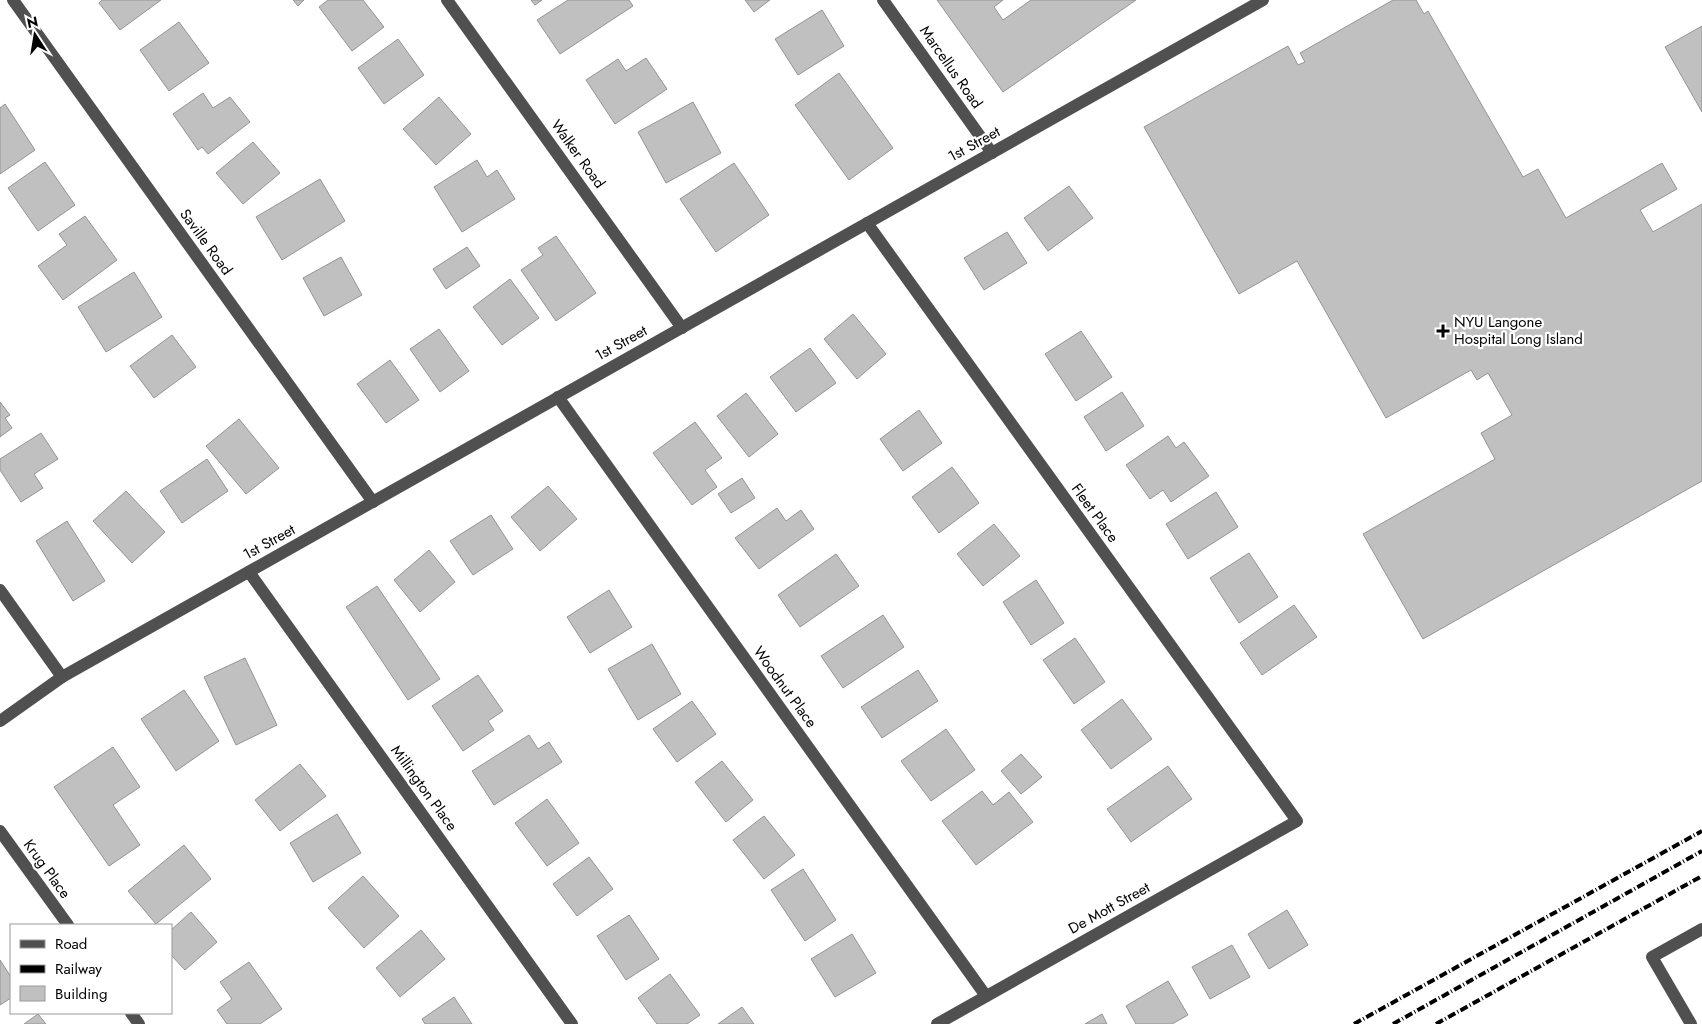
<svg xmlns="http://www.w3.org/2000/svg" width="1702" height="1024" viewBox="0 0 1702 1024" font-family="Jost,sans-serif">
  <style>
    .building { fill: #c0c0c0; stroke: #949494 }
    .lines { fill: none; stroke-linecap: round; stroke-linejoin: round }
    .minor { stroke: #505050; stroke-width: 12 }
    .rail { stroke: #000; stroke-width: 4; stroke-dasharray: 8 2.5 1 2.5; stroke-linecap: butt }
    .poi-dot { fill: #000; stroke: #fff; stroke-width: 2 }
    .labels { text-anchor: middle; stroke-width: 4.5; stroke-linejoin: round; paint-order: stroke }
    .street-label { font-size: 15px; fill: #000; stroke: #fff }
    .poi-label { font-size: 15px; fill: #000; stroke: #fff; text-anchor: start }
  </style>
  <rect width="100%" height="100%" fill="#fff"/>
  <!-- building -->
  <g class="building">
    <polygon points="102,0 161,0 120,30 99,3"/>
    <polygon points="293,0 304,0 298,6"/>
    <polygon points="328,0 363,0 384,27 352,51 319,7"/>
    <polygon points="531,0 542,0 535,5"/>
    <polygon points="568,0 629,0 633,6 560,54 537,20"/>
    <polygon points="745,0 770,0 754,12"/>
    <polygon points="937,0 1003,0 994,7 1003,20 1031,0 1136,0 1003,92"/>
    <polygon points="1393,0 1416,0 1424,14 1428,11 1523,177 1538,169 1566,218 1662,163 1677,189 1640,210 1653,232 1702,204 1702,481 1423,639 1363,534 1495,459 1481,433 1512,415 1488,373 1477,380 1471,370 1386,418 1297,261 1239,294 1144,127 1288,46 1298,65 1305,62 1300,53"/>
    <polygon points="822,10 844,46 798,75 775,39"/>
    <polygon points="179,22 209,63 169,91 140,50"/>
    <polygon points="1702,26 1702,112 1665,47"/>
    <polygon points="398,39 424,75 384,104 358,68"/>
    <polygon points="646,58 667,89 615,124 586,80 618,59 626,71"/>
    <polygon points="839,73 893,148 849,180 795,105"/>
    <polygon points="203,93 213,108 230,97 250,122 208,154 202,147 198,150 173,114"/>
    <polygon points="439,97 471,134 436,165 403,129"/>
    <polygon points="693,102 721,153 666,183 638,132"/>
    <polygon points="5,104 35,150 0,174 0,108"/>
    <polygon points="253,142 280,173 243,204 216,173"/>
    <polygon points="477,160 487,177 497,170 515,199 462,232 434,187"/>
    <polygon points="45,162 75,205 38,231 8,188"/>
    <polygon points="734,163 769,215 716,252 680,199"/>
    <polygon points="320,179 345,221 282,260 256,217"/>
    <polygon points="1069,186 1093,218 1048,251 1024,218"/>
    <polygon points="85,216 117,260 63,300 38,266 67,245 59,234"/>
    <polygon points="1007,232 1027,263 984,290 964,258"/>
    <polygon points="556,236 596,293 556,321 521,270 543,255 538,248"/>
    <polygon points="467,247 480,266 446,289 433,269"/>
    <polygon points="341,257 362,295 324,316 303,278"/>
    <polygon points="134,272 162,317 106,352 78,307"/>
    <polygon points="510,279 539,318 502,345 473,307"/>
    <polygon points="853,314 886,354 857,379 824,339"/>
    <polygon points="439,329 469,371 440,392 410,349"/>
    <polygon points="1081,331 1112,377 1076,401 1045,354"/>
    <polygon points="172,335 196,367 154,398 130,366"/>
    <polygon points="810,348 836,383 796,412 770,377"/>
    <polygon points="390,360 419,400 386,423 357,384"/>
    <polygon points="1122,392 1144,426 1106,451 1084,417"/>
    <polygon points="746,393 778,434 749,457 717,416"/>
    <polygon points="0,402 10,415 5,418 12,428 0,437"/>
    <polygon points="919,410 942,443 903,471 880,439"/>
    <polygon points="239,419 279,468 246,494 206,446"/>
    <polygon points="695,422 722,458 705,470 717,487 692,505 653,453"/>
    <polygon points="41,433 58,459 34,474 43,488 21,502 0,470 0,459"/>
    <polygon points="1168,436 1176,448 1184,442 1209,476 1171,502 1163,490 1150,499 1126,465"/>
    <polygon points="207,459 228,491 182,523 160,491"/>
    <polygon points="952,467 979,503 939,533 912,497"/>
    <polygon points="742,478 755,498 731,513 718,494"/>
    <polygon points="548,486 577,519 540,551 511,517"/>
    <polygon points="126,491 165,532 132,563 93,521"/>
    <polygon points="1216,492 1238,527 1188,559 1166,524"/>
    <polygon points="777,508 786,521 801,510 814,529 759,569 735,538"/>
    <polygon points="491,515 513,549 473,575 450,541"/>
    <polygon points="67,521 105,581 73,601 36,541"/>
    <polygon points="994,524 1020,556 983,586 957,554"/>
    <polygon points="429,550 455,582 420,612 394,580"/>
    <polygon points="1249,553 1278,597 1239,623 1210,578"/>
    <polygon points="836,554 859,586 800,627 778,595"/>
    <polygon points="1036,580 1064,623 1031,645 1003,602"/>
    <polygon points="377,586 440,679 408,700 346,607"/>
    <polygon points="609,590 632,627 590,653 567,617"/>
    <polygon points="1294,605 1317,637 1262,675 1240,643"/>
    <polygon points="883,615 904,647 843,688 821,656"/>
    <polygon points="1075,638 1105,682 1074,704 1043,660"/>
    <polygon points="652,644 681,694 638,720 608,669"/>
    <polygon points="245,658 277,725 236,745 204,677"/>
    <polygon points="918,670 938,701 882,738 861,707"/>
    <polygon points="478,675 503,711 488,721 494,730 463,751 432,706"/>
    <polygon points="184,690 219,741 176,771 141,719"/>
    <polygon points="1122,699 1152,739 1111,769 1081,730"/>
    <polygon points="692,701 716,734 677,762 653,729"/>
    <polygon points="946,729 975,770 931,801 901,761"/>
    <polygon points="529,735 538,749 549,742 562,762 494,805 472,771"/>
    <polygon points="113,747 140,787 113,805 140,845 109,866 54,787"/>
    <polygon points="1021,754 1042,777 1021,794 1001,771"/>
    <polygon points="722,761 753,800 726,822 695,782"/>
    <polygon points="300,764 326,796 280,831 255,800"/>
    <polygon points="1168,766 1192,799 1131,842 1107,809"/>
    <polygon points="982,791 993,805 1009,792 1033,822 976,865 942,821"/>
    <polygon points="547,799 579,843 547,866 515,823"/>
    <polygon points="337,814 361,853 313,882 290,843"/>
    <polygon points="764,816 795,855 764,879 733,840"/>
    <polygon points="184,845 211,879 156,924 128,891"/>
    <polygon points="589,857 613,889 577,916 553,884"/>
    <polygon points="803,869 836,920 805,941 771,890"/>
    <polygon points="363,876 399,916 364,948 328,908"/>
    <polygon points="1287,910 1308,945 1269,969 1248,934"/>
    <polygon points="191,912 217,942 185,970 171,955 171,930"/>
    <polygon points="629,915 659,959 626,980 597,936"/>
    <polygon points="421,930 445,959 400,997 376,968"/>
    <polygon points="852,934 876,973 835,997 811,959"/>
    <polygon points="1232,945 1250,977 1210,999 1192,967"/>
    <polygon points="0,960 11,977 11,998 0,1005"/>
    <polygon points="249,962 282,1009 260,1024 227,1024 217,1010 232,999 220,982"/>
    <polygon points="670,974 700,1015 687,1024 657,1024 638,998"/>
    <polygon points="1168,981 1188,1015 1172,1024 1136,1024 1126,1006"/>
    <polygon points="454,997 472,1024 425,1024 422,1019"/>
    <polygon points="742,1007 754,1024 718,1024"/>
    <polygon points="38,1014 46,1024 24,1024"/>
    <polygon points="1102,1014 1107,1024 1085,1024"/>
  </g>
  <g class="lines">
    <!-- minor -->
    <g class="minor">
      <polyline points="13,0 373,502"/>
      <polyline points="447,0 682,328"/>
      <polyline points="883,0 992,153"/>
      <polyline points="867,223 1297,821 937,1024"/>
      <polyline points="558,397 986,996"/>
      <polyline points="249,572 572,1024"/>
      <polyline points="0,590 62,677"/>
      <polyline points="0,721 62,677 1263,0"/>
      <polyline points="0,831 68,925"/>
      <polyline points="131,1013 139,1024"/>
      <polyline points="1691,1024 1652,957 1702,929"/>
    </g>
    <!-- rail -->
    <g class="rail">
      <polyline points="1354,1024 1702,831"/>
      <polyline points="1393,1024 1702,851"/>
      <polyline points="1436,1024 1702,876"/>
    </g>
  </g>
  <!-- markers -->
  <path class="poi-dot" d="M1440.5 323.5h5v5h5v5h-5v5h-5v-5h-5v-5h5z"/>
  <g class="labels">
    <!-- street labels -->
    <g class="street-label">
      <text transform="translate(951 67) rotate(55)" y="5">Marcellus Road</text>
      <text transform="translate(974 144) rotate(-29)" y="5">1st Street</text>
      <text transform="translate(578 154) rotate(54)" y="5">Walker Road</text>
      <text transform="translate(206 242) rotate(54)" y="5">Saville Road</text>
      <text transform="translate(621 343) rotate(-29)" y="5">1st Street</text>
      <text transform="translate(1095 513) rotate(54)" y="5">Fleet Place</text>
      <text transform="translate(269 542) rotate(-29)" y="5">1st Street</text>
      <text transform="translate(785 687) rotate(54)" y="5">Woodnut Place</text>
      <text transform="translate(424 788) rotate(54)" y="5">Millington Place</text>
      <text transform="translate(47 869) rotate(54)" y="5">Krug Place</text>
      <text transform="translate(1109 908) rotate(-29)" y="5">De Mott Street</text>
    </g>
    <!-- poi labels -->
    <g class="poi-label">
      <text x="1454" y="327">NYU Langone<tspan x="1454" dy="17">Hospital Long Island</tspan></text>
    </g>
  </g>
  <!-- legend -->
  <rect x="10" y="924" width="162" height="90" fill="#ffffff" stroke="#999999"/>
  <rect x="20" y="940" width="25" height="8" fill="#505050" stroke="#999999"/>
  <text x="55" y="949" font-size="15" fill="#000000">Road</text>
  <rect x="20" y="965" width="25" height="8" fill="#000000" stroke="#999999"/>
  <text x="55" y="974" font-size="15" fill="#000000">Railway</text>
  <rect x="20" y="986" width="25" height="15" fill="#c0c0c0" stroke="#999999"/>
  <text x="55" y="999" font-size="15" fill="#000000">Building</text>
  <!-- north arrow -->
  <g transform="translate(35 35) rotate(348)" stroke="#ffffff" stroke-width="4" paint-order="stroke">
  <path d="M0-4L9 19L0 12L-9 19Z" fill="#000000"/>
  <text y="-8" font-size="14" font-weight="bold" text-anchor="middle" fill="#000000">N</text>
  </g>
</svg>
